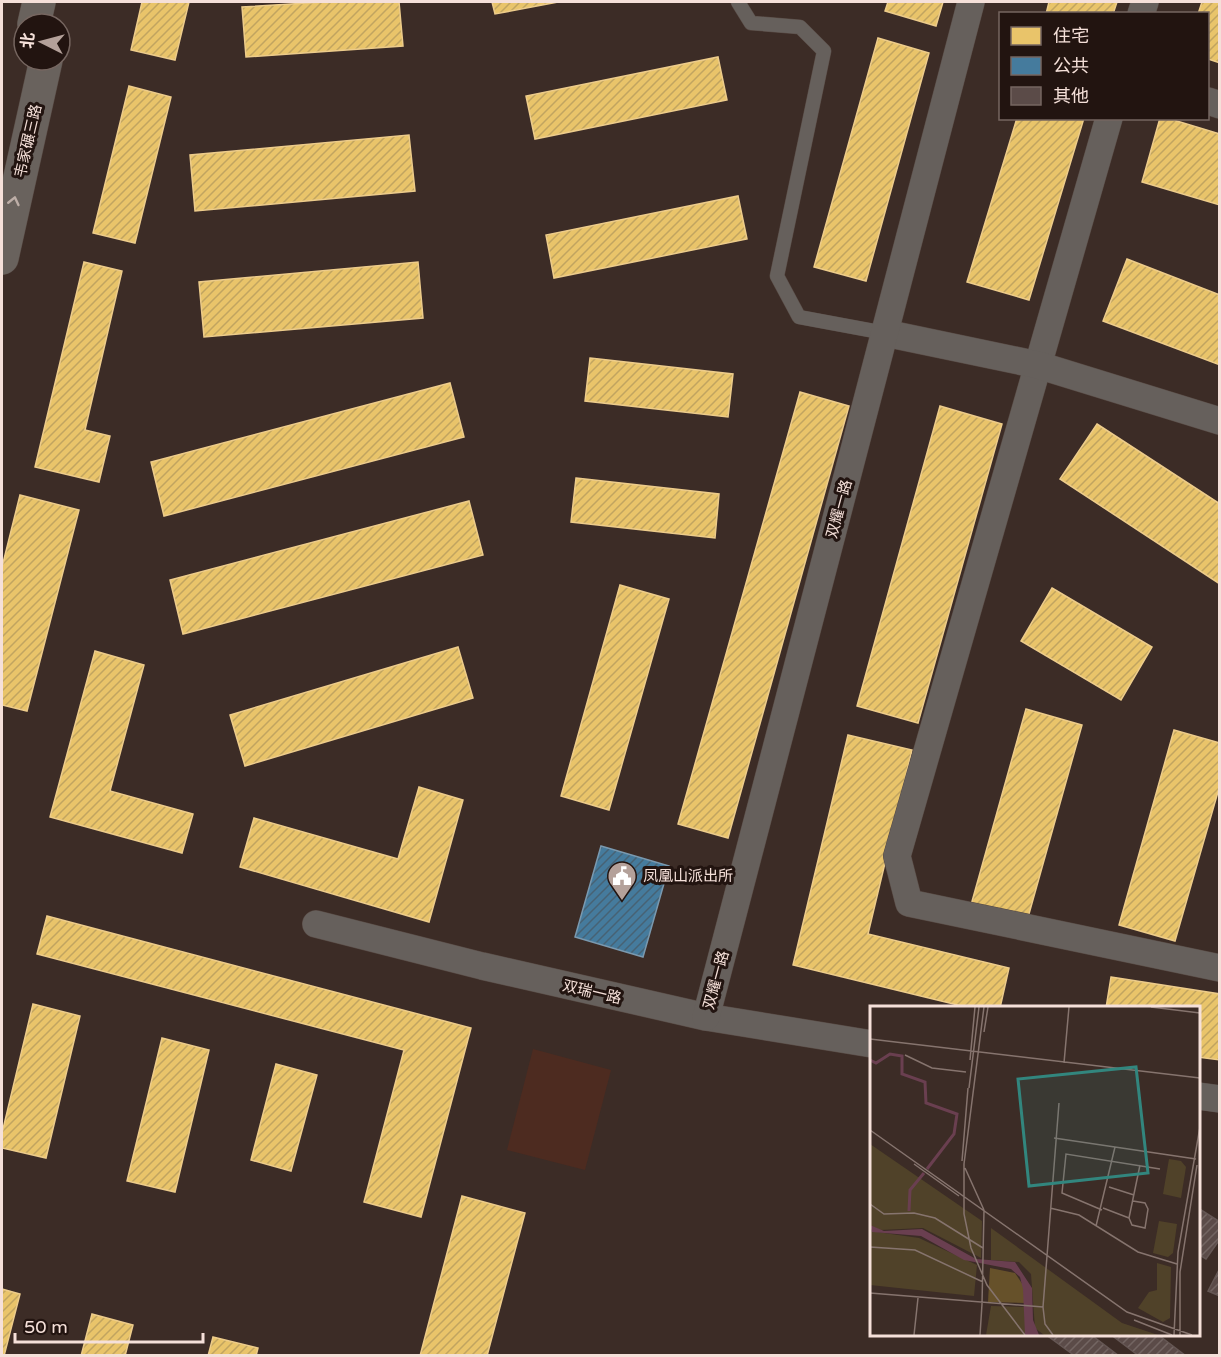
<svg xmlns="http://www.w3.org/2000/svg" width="1221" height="1357" viewBox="0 0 1221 1357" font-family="'Varela Round','Noto Sans SC',sans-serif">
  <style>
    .built { fill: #4d2b20 }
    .homes { fill: url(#homes-hatch); stroke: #edcc8b; stroke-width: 1.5 }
    .public { fill: url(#public-hatch); stroke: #7a99af; stroke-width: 1.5 }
    .building { fill: url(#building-hatch); stroke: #655754; stroke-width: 1.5 }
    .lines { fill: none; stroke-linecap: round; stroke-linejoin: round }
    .service-casing { stroke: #584a44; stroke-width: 15 }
    .minor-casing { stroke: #584a44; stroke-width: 28 }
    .secondary-casing { stroke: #584a44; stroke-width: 34 }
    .service { stroke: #66605c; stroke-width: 14 }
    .minor { stroke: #66605c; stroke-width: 27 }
    .secondary { stroke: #69625d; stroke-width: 33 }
    .oneway { stroke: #bdaea7 }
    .labels { text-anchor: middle; stroke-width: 6; stroke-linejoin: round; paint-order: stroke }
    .street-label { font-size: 15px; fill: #f5e0d9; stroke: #221410 }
    .poi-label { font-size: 15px; fill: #f5e0d9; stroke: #221410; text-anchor: start }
    .inset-river { fill: none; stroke: #6a3f50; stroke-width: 3 }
    .inset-road { fill: none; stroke: #86746e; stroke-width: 1.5 }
    .view { fill: #32867e; fill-opacity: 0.15; stroke: #32867e; stroke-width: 3 }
    .inset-edge { fill: none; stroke: #f5e0d9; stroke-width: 3 }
  </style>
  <defs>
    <pattern id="homes-hatch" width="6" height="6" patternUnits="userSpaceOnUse" patternTransform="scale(1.5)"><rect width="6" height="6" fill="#e9c46a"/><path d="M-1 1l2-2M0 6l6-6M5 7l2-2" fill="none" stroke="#c1a460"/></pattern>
    <pattern id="public-hatch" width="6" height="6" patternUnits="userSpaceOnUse" patternTransform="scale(1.5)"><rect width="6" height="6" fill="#457b9d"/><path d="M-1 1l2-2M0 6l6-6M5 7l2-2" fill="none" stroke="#476274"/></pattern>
    <pattern id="building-hatch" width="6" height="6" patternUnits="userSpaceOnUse" patternTransform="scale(1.5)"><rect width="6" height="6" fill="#5b4b48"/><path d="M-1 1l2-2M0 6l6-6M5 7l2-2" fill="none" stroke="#736562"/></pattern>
  </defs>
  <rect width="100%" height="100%" fill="#3c2c26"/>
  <!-- built -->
  <polygon class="built" points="533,1049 611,1070 585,1170 507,1150"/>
  <!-- homes -->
  <g class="homes">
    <polygon points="142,2 189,2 175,60 131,50"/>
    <polygon points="324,2 399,2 403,46 246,57 242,7"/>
    <polygon points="492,2 558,2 495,14"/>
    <polygon points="888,2 943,2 936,26 885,11"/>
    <polygon points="1049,2 1117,2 1113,14 1046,14"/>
    <polygon points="1202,2 1220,2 1220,63 1208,59 1208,14 1198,14"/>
    <polygon points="878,38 929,53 866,281 814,267"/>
    <polygon points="718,57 727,100 535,139 526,96"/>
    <polygon points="129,86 171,97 135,243 93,233"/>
    <polygon points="1017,118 1084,118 1029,300 967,282"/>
    <polygon points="1160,118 1167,118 1220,134 1220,205 1142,182"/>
    <polygon points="409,135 415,191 195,211 190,155"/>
    <polygon points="738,196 747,239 554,278 546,235"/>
    <polygon points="1127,259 1220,295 1220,365 1103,321"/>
    <polygon points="84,262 122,271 85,430 110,436 99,482 35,467"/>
    <polygon points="418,262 423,318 204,337 199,282"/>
    <polygon points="590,358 733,374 728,417 585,401"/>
    <polygon points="450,383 464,437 164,516 151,462"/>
    <polygon points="800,392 849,406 728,838 678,824"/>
    <polygon points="940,406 1002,424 918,723 857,706"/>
    <polygon points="1097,424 1220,504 1220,584 1060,479"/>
    <polygon points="576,478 719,494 715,538 571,522"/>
    <polygon points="20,495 79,510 27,711 2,705 2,567"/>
    <polygon points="469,501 483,555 183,634 170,580"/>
    <polygon points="620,585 669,599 609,810 561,796"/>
    <polygon points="1052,588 1152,647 1121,700 1021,641"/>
    <polygon points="458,647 473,698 245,766 230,715"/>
    <polygon points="95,651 144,665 110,791 193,814 182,853 50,817"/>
    <polygon points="1026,709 1082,725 1027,921 971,905"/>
    <polygon points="1174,730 1220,743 1220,785 1175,941 1119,925"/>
    <polygon points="848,735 912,750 868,934 1009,968 1000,1008 970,1008 793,965"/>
    <polygon points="419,787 463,800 429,922 240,867 254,818 398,859"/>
    <polygon points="47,916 471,1028 421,1217 364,1202 404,1050 37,954"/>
    <polygon points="1111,977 1220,994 1220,1060 1198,1057 1198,1008 1106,1008"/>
    <polygon points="33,1004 80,1016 46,1158 2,1148 2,1133"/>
    <polygon points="162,1038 209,1050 175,1192 127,1181"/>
    <polygon points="276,1064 317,1075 291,1171 251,1160"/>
    <polygon points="462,1196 525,1213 487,1356 420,1356"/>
    <polygon points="2,1289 20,1294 4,1356 2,1356"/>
    <polygon points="92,1314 133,1325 125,1356 81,1356"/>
    <polygon points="213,1337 258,1348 256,1356 208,1356"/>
  </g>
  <!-- public -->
  <polygon class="public" points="601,846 669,866 643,957 575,937"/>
  <!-- building -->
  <g class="building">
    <polygon points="1198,1208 1220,1222 1220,1239 1206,1259 1198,1254"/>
    <polygon points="1220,1268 1220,1296 1208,1291"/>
    <polygon points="1045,1334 1090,1334 1119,1356 1075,1356"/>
    <polygon points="1110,1334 1157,1334 1186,1356 1139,1356"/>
  </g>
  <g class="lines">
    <!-- service casing -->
    <g class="service-casing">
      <polyline id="service" points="738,2 751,23 800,27 824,51 777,276 799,317 885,333"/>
    </g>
    <!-- minor casing -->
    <g class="minor-casing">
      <g id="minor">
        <polyline points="1141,14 1145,2"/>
        <polyline points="1208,101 1220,105"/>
        <polyline points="1109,118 897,856 909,903 1220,968"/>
        <polyline points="885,333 1038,365 1220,421"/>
        <polyline points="316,924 482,966 706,1017 872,1044"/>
        <polyline points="706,1017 971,2"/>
        <polyline points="1198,1096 1220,1099"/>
      </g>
    </g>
    <!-- secondary casing -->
    <g class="secondary-casing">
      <g id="secondary">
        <polyline points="34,24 39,2"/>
        <polyline points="2,258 46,60"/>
      </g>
    </g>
    <!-- service -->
    <use href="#service" class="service"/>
    <!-- minor -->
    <use href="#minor" class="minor"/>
    <!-- secondary -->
    <use href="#secondary" class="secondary"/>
  </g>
  <!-- one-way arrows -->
  <defs><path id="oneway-chevron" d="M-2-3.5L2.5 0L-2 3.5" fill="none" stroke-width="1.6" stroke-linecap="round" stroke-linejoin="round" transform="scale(1.5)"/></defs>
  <use class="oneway" href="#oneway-chevron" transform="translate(14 201) rotate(-77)"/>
  <!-- icons -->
  <defs>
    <g id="civic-pin" transform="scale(1.5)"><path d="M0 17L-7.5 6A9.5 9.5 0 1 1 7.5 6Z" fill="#b4a19a" stroke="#221410"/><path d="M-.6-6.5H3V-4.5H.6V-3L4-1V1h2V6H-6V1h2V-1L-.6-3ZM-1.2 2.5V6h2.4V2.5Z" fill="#fff"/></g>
  </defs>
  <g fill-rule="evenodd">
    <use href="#civic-pin" x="622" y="876"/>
  </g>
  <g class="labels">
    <!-- street labels -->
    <g class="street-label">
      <text transform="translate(28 141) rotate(-77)" y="5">韦家碾三路</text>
      <text transform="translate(839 509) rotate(-75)" y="5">双耀一路</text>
      <text transform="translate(716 980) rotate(-75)" y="5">双耀一路</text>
      <text transform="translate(592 992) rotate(13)" y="5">双瑞一路</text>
    </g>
    <!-- poi labels -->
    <g class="poi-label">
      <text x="643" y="881">凤凰山派出所</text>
    </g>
  </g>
  <!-- overview -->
  <g transform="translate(870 1006)">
    <rect width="330" height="330" fill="#3c2c26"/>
    <path d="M287 257 301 261 300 312 293 316 268 302 279 286 287 284Z" fill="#504229"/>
    <path d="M120 262 145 267 155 282V297L118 296Z" fill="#66512a"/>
    <path d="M0 138 112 215 111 252 53 222 10 224 0 219ZM299 153 311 155 316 161 311 192 293 188ZM289 215 307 218 303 247 298 251 283 247ZM121 222 252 317 288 329H174L165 322 161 268 149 256 121 254ZM0 225 49 232 107 259 104 290 0 279ZM121 300 154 301 161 329H116Z" fill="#504229"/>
    <path d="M0 219 14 225 52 223 106 253 145 256 162 282 163 314 169 329H155L153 283 150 271 141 263 94 254 51 230 2 226Z" fill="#6a3f50"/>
    <path class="inset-river" d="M0 54 6 57 20 48 32 50V68L55 76 56 97 87 108 84 128 57 163M39 205 40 184 54 167"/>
    <path class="inset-road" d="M114 1 94 158V208L101 242 117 279 155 329M281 1 330 7M114 26 118 1M0 33 330 72M35 49 62 62 96 66M100 54 105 1M194 57 199 1M99 82 109 1M0 124 257 306 322 329M184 132 326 153M92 155 98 82M44 158 89 190M95 162 114 204M239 181 264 189M263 195 275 197 278 203 275 222 262 219 259 212 270 159M0 198 14 208 44 207 65 212 113 242M180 202 209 209 268 246 307 258M233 202 259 212M232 204 192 187 196 148 290 163M226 220 245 141M0 241 45 244 113 276M0 287 173 301M112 298 114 204M264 314 302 329M44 329 48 292M110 329 112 298M183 329 175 318 173 301 189 97M304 329 308 246 330 121M310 329V266L327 159"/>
    <path class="view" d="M266 61 278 167 159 180 148 73Z"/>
    <rect width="330" height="330" class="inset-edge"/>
  </g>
  <!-- border -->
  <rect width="1221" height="1357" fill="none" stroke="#f5e0d9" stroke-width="6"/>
  <!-- legend -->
  <rect x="999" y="12" width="210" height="108" fill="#221410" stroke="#766660" stroke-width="1.5"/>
  <rect x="1011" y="27" width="30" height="18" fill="#e9c46a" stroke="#766660" stroke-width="1.5"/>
  <text x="1053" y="42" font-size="18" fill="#f5e0d9">住宅</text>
  <rect x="1011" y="57" width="30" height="18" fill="#457b9d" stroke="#766660" stroke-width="1.5"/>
  <text x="1053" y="72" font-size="18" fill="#f5e0d9">公共</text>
  <rect x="1011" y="87" width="30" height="18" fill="#5b4b48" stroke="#766660" stroke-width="1.5"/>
  <text x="1053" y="102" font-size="18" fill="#f5e0d9">其他</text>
  <!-- north arrow -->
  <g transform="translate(42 42) rotate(276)"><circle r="28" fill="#221410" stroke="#766660" stroke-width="1.5"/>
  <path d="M0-4.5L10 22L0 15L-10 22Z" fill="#b4a19a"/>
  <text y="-9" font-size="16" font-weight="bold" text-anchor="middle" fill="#f5e0d9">北</text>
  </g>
  <!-- scale -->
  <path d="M15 1333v9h188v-9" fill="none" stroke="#f5e0d9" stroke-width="3"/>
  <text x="24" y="1333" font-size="18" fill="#f5e0d9" stroke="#221410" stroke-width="4.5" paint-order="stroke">50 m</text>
</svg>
